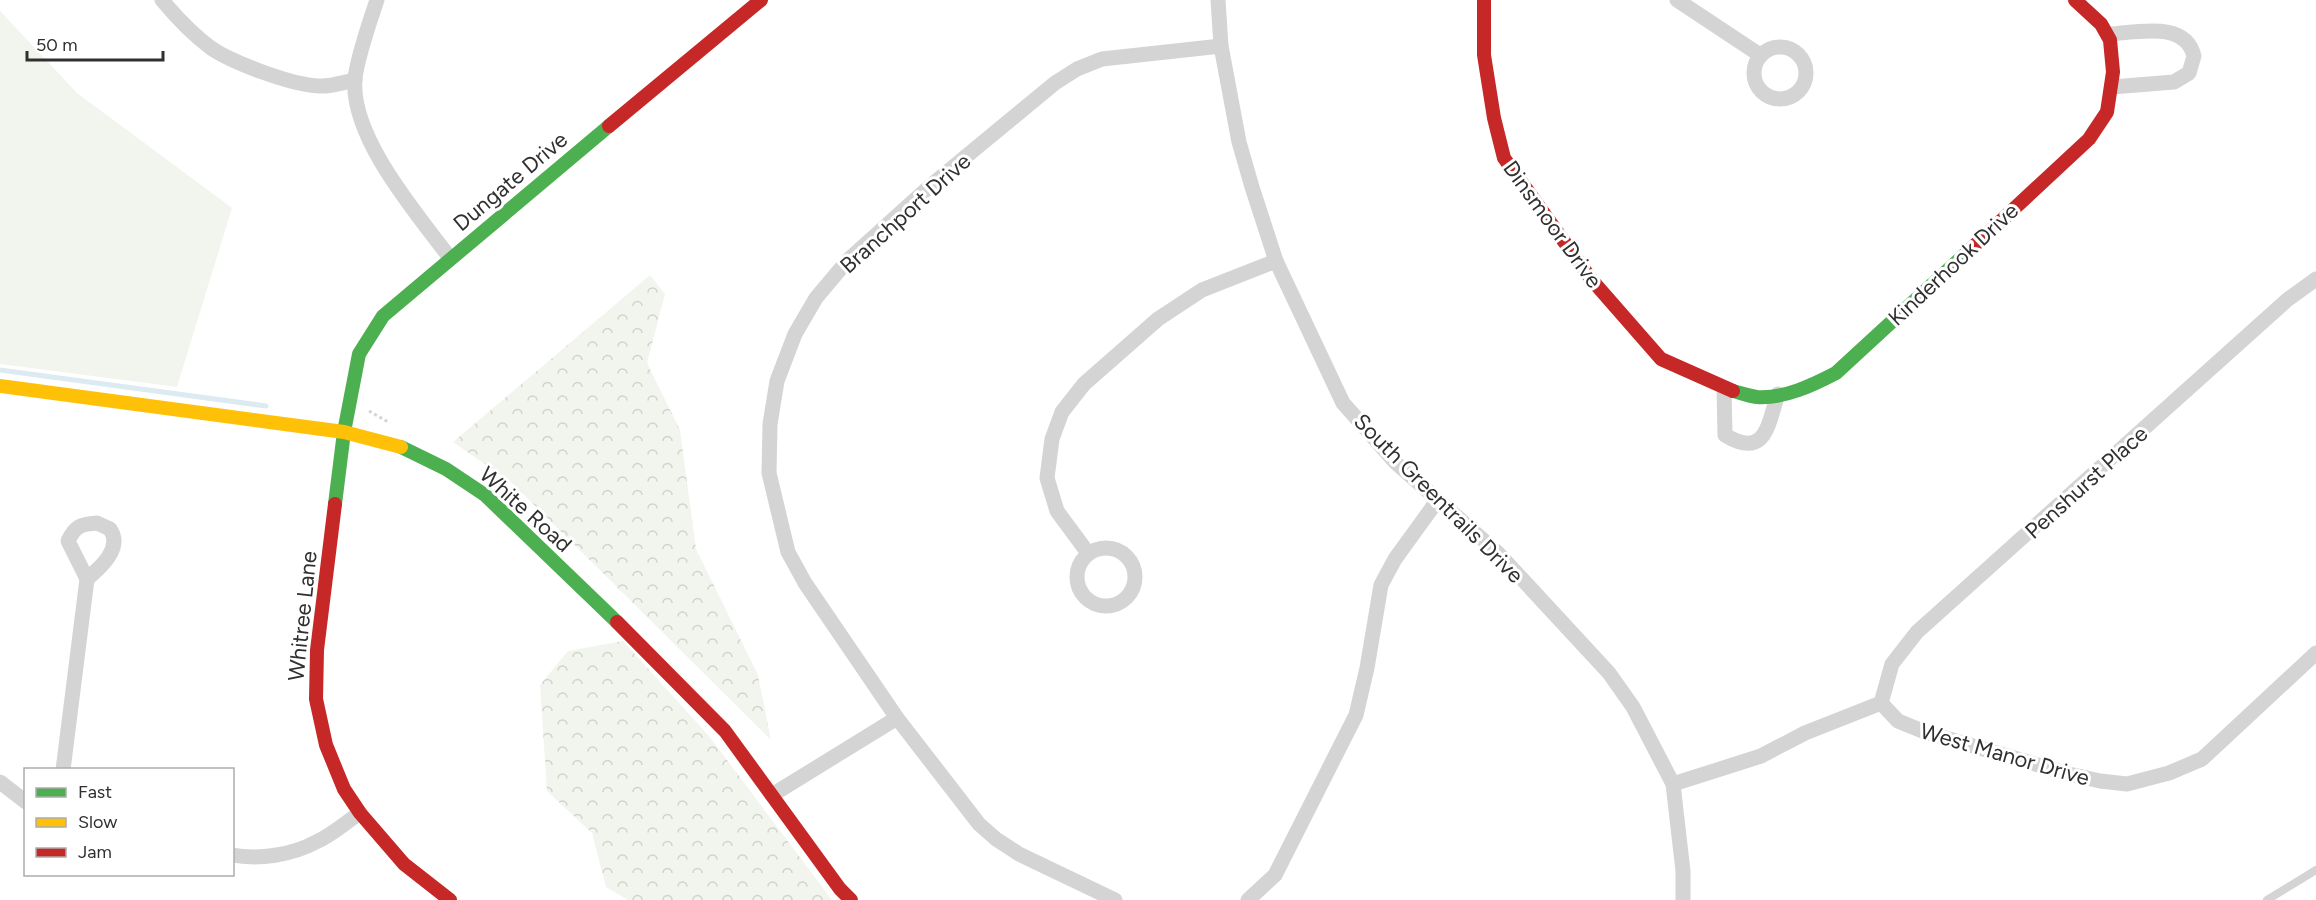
<svg xmlns="http://www.w3.org/2000/svg" width="2316" height="900" viewBox="0 0 2316 900" font-family="Figtree,sans-serif">
  <style>
    .green { fill: #f2f5ed }
    .forest { fill: url(#forest-crowns) }
    .lines { fill: none; stroke-linecap: round; stroke-linejoin: round }
    .stream { stroke: #dbebf1; stroke-width: 5 }
    .path { stroke: #d4d4d4; stroke-width: 3; stroke-dasharray: 3 3; stroke-linecap: butt }
    .lane { stroke: #d4d4d4; stroke-width: 8 }
    .street { stroke: #d4d4d4; stroke-width: 15 }
    .fast { stroke: #4caf50; stroke-width: 14 }
    .slow { stroke: #ffc107; stroke-width: 14 }
    .jam { stroke: #c62828; stroke-width: 14 }
    .labels { text-anchor: middle; stroke-width: 6; stroke-linejoin: round; paint-order: stroke }
    .street-label { font-size: 22px; fill: #303030; stroke: #fff }
  </style>
  <defs>
    <pattern id="forest-crowns" width="20" height="18" patternUnits="userSpaceOnUse" patternTransform="scale(1.5)"><rect width="20" height="18" fill="#f2f5ed"/><path d="M2 6a3 3 0 1 1 6 0M12 15a3 3 0 1 1 6 0" fill="none" stroke="#d0d2cc"/></pattern>
  </defs>
  <rect width="100%" height="100%" fill="#fff"/>
  <!-- green -->
  <polygon class="green" points="0,11 77,93 232,208 177,387 0,364"/>
  <!-- forest -->
  <g class="forest">
    <polygon points="650,275 665,294 647,363 680,430 696,549 758,675 771,740 512,483 453,442"/>
    <polygon points="623,641 709,736 832,900 628,900 606,887 592,833 547,791 540,685 568,651"/>
  </g>
  <g class="lines">
    <!-- stream -->
    <polyline class="stream" points="0,370 266,406"/>
    <!-- path -->
    <polyline class="path" points="369,411 390,423"/>
    <!-- lane -->
    <polyline class="lane" points="2267,900 2316,870"/>
    <!-- street -->
    <g class="street">
      <path d="M162 0C177 18 192 34 211 48 233 63 292 85 319 86 330 87 344 82 355 80"/>
      <path d="M377 0C370 21 357 58 355 79 350 137 417 214 450 258"/>
      <polyline points="1218,0 1221,46 1239,142 1252,187 1276,261 1343,403 1396,463 1498,553 1609,673 1633,707 1673,784 1683,871 1683,900"/>
      <polyline points="1677,0 1760,55"/>
      <path d="M2108 34C2136 33 2185 20 2194 56L2189 73 2174 82 2112 87"/>
      <circle cx="1780" cy="73" r="26"/>
      <path d="M1724 388 1725 435C1766 460 1768 424 1778 394"/>
      <path d="M97 523 110 529C123 548 101 567 87 579L68 541C75 526 81 524 97 523Z"/>
      <circle cx="1106" cy="577" r="29"/>
      <polyline points="1088,553 1057,511 1047,478 1052,439 1062,412 1084,384 1158,319 1202,290 1276,261"/>
      <polyline points="1881,703 1892,664 1917,632 2287,300 2316,279"/>
      <polyline points="897,718 805,583 788,552 769,473 770,424 777,381 795,334 816,298 848,260 929,187 1055,83 1077,69 1102,59 1221,46"/>
      <polyline points="63,770 87,579"/>
      <polyline points="0,782 26,802"/>
      <polyline points="1673,784 1761,756 1805,733 1881,703 1898,721 1925,732 2069,774 2100,781 2127,784 2169,773 2202,759 2316,653"/>
      <polyline points="772,795 897,718 979,824 996,839 1019,854 1115,900"/>
      <path d="M232 855C259 860 292 855 316 842 332 835 346 822 360 813"/>
      <polyline points="1248,900 1275,875 1356,715 1367,668 1381,585 1395,559 1437,501"/>
    </g>
    <!-- fast -->
    <g class="fast">
      <path d="M1733 391C1741 393 1749 396 1757 397 1784 399 1813 385 1836 373L1974 246"/>
      <polyline points="401,447 446,469 485,495 617,622"/>
      <polyline points="335,504 344,432 359,354 383,316 609,126"/>
    </g>
    <!-- slow -->
    <polyline class="slow" points="0,386 344,432 401,447"/>
    <!-- jam -->
    <g class="jam">
      <polyline points="1484,0 1484,55 1494,118 1504,158 1591,279 1661,359 1733,391"/>
      <polyline points="609,126 761,0"/>
      <polyline points="1974,246 2089,139 2107,112 2113,72 2110,40 2101,24 2075,0"/>
      <polyline points="335,504 317,650 316,699 326,745 344,789 360,813 404,864 450,900"/>
      <polyline points="617,622 725,731 840,889 851,900"/>
    </g>
  </g>
  <g class="labels">
    <!-- street labels -->
    <g class="street-label">
      <text transform="translate(510 181) rotate(-40)" y="8">Dungate Drive</text>
      <text transform="translate(905 213) rotate(-42)" y="8">Branchport Drive</text>
      <text transform="translate(1553 224) rotate(54)" y="8">Dinsmoor Drive</text>
      <text transform="translate(1953 264) rotate(-43)" y="8">Kinderhook Drive</text>
      <text transform="translate(2086 482) rotate(-42)" y="8">Penshurst Place</text>
      <text transform="translate(1439 498) rotate(45)" y="8">South Greentrails Drive</text>
      <text transform="translate(526 509) rotate(42)" y="8">White Road</text>
      <text transform="translate(302 616) rotate(-84)" y="8">Whitree Lane</text>
      <text transform="translate(2005 754) rotate(16)" y="8">West Manor Drive</text>
    </g>
  </g>
  <!-- legend -->
  <rect x="24" y="768" width="210" height="108" fill="#ffffff" stroke="#acacac" stroke-width="1.5"/>
  <rect x="36" y="788" width="30" height="9" fill="#4caf50" stroke="#acacac" stroke-width="1.5"/>
  <text x="78" y="798" font-size="18" fill="#303030">Fast</text>
  <rect x="36" y="818" width="30" height="9" fill="#ffc107" stroke="#acacac" stroke-width="1.5"/>
  <text x="78" y="828" font-size="18" fill="#303030">Slow</text>
  <rect x="36" y="848" width="30" height="9" fill="#c62828" stroke="#acacac" stroke-width="1.5"/>
  <text x="78" y="858" font-size="18" fill="#303030">Jam</text>
  <!-- scale -->
  <path d="M27 51v9h136v-9" fill="none" stroke="#303030" stroke-width="3"/>
  <text x="36" y="51" font-size="18" fill="#303030" stroke="#ffffff" stroke-width="4.5" paint-order="stroke">50 m</text>
</svg>
